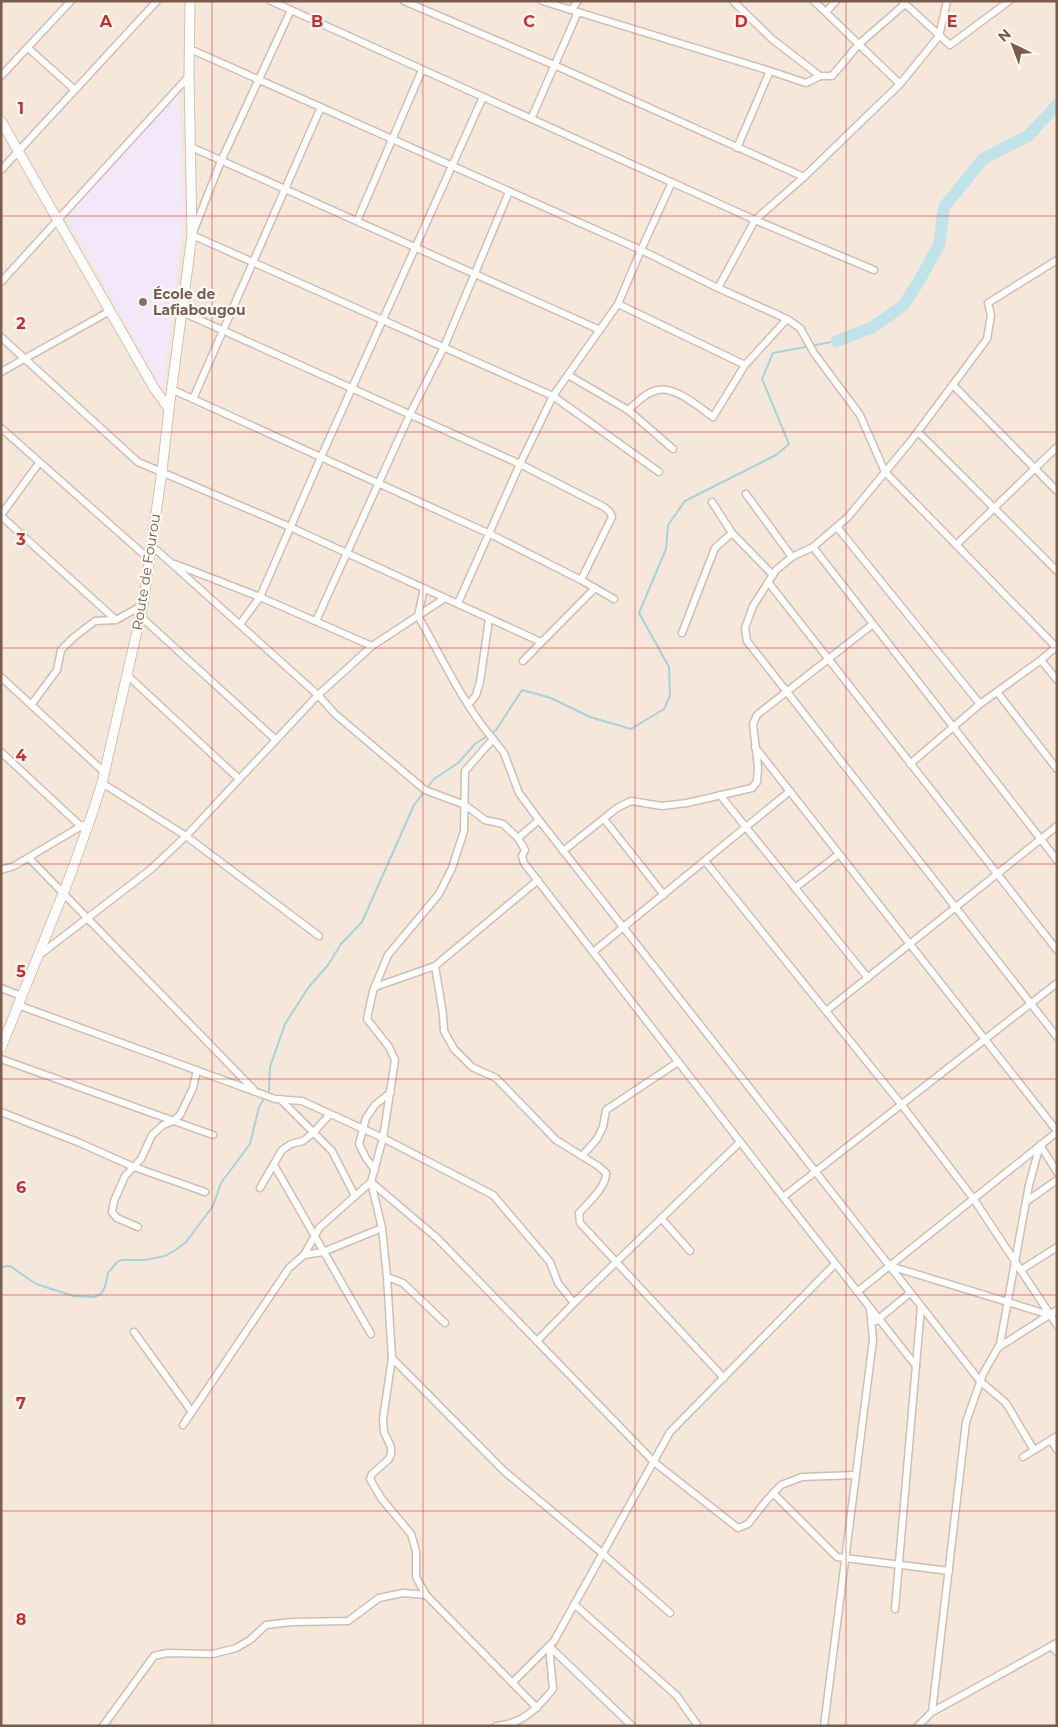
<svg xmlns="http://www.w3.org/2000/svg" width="1058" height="1727" viewBox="0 0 1058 1727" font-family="Montserrat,sans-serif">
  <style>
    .residential { fill: #f5e8da }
    .education { fill: #f3e8fa }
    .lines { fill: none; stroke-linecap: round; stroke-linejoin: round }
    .stream { stroke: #a5d3da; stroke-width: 2 }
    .river { stroke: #bfe3e8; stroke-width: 12 }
    .street-casing { stroke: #d1beb0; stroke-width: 9 }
    .secondary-casing { stroke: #d6c0b0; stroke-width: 11 }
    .street { stroke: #fff; stroke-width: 6 }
    .secondary { stroke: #fff; stroke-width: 9 }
    .grid { fill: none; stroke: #d62828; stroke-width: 1; stroke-opacity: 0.55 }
    .education-dot { fill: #8d6e63; stroke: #fffaf3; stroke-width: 2 }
    .labels { text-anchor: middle; stroke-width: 4.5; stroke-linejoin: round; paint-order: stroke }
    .education-label { font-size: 14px; font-weight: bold; fill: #785e54; stroke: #fffaf3; text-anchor: start }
    .street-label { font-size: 14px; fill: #7a5c4d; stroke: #fffaf3 }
    .grid-label { font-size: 16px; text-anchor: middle; font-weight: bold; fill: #d62828; stroke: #fffaf3; stroke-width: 4.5; stroke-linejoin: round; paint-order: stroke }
  </style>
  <rect width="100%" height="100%" fill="#fdf6ec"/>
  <!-- residential -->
  <rect class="residential" x="1" y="1" width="1056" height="1725"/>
  <!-- education -->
  <polygon class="education" points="179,91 184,220 163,386 159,384 67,217"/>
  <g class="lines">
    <!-- stream -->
    <polyline class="stream" points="1,1267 10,1266 36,1284 55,1290 73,1296 94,1297 101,1294 105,1287 108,1273 117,1262 122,1260 145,1260 165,1256 174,1251 186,1242 213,1206 221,1183 250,1144 259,1107 269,1091 270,1067 285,1024 308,988 328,965 341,944 362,922 414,805 434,779 458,763 475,744 496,730 522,690 551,698 590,717 631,729 664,709 670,696 669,667 639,613 666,549 668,525 685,501 776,455 789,444 762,379 773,353 837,341"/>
    <!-- river -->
    <polyline class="river" points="837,341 871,328 903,306 919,281 939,245 944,207 983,159 1028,136 1057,105"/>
    <!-- street casing -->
    <g class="street-casing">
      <g id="street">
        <polyline points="271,1 755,220 874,270"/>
        <polyline points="404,1 554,65 804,177"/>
        <polyline points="542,1 770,71 806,83 820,76 832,76 859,44 905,4"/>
        <polyline points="733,1 772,39 820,76"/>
        <polyline points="814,1 900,84"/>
        <polyline points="902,1 950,45 1009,1"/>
        <polyline points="291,10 221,161 192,235 553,396 659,472"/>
        <polyline points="571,10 578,1"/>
        <polyline points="826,12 836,1"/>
        <polyline points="28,48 75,90"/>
        <polyline points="190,49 641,250 718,288 787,319 800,328 814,353 860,415 885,472 1056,647"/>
        <polyline points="1,76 71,1"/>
        <polyline points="531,119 578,12"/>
        <polyline points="191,147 600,330"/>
        <polyline points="737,148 770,71"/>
        <polyline points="1,170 157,1"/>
        <polyline points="357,221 422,70"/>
        <polyline points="1057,260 988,303 991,315 987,339 910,442 848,517 813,547 792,557 776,570 753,606 745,628 747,641 1057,1037"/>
        <polyline points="1,282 189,76"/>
        <polyline points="718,288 755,220 804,177 900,84 939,36 947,1"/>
        <polyline points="618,304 745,365"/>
        <polyline points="182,312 520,464 604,507 610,512 612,517 581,580"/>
        <polyline points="1,337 138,462 290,527 541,642"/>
        <polyline points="1,372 110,311"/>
        <polyline points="568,375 628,410 673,449"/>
        <polyline points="953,385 1057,491"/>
        <polyline points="171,389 490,534 581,580 614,599"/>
        <polyline points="193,399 321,107"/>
        <path d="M628 410C637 403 646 392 658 390 675 386 699 407 713 417L745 365 787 319"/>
        <polyline points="1,428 149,559"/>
        <polyline points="918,432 1057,571"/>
        <polyline points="746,494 792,557"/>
        <polyline points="712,502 732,533 773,575"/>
        <polyline points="1,515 39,463"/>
        <polyline points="1,516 116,620"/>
        <polyline points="837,527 980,704"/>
        <polyline points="151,545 318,695 335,714 425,790 465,805 485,820 503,824 518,838 525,850 522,856 524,863 783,1197 916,1366"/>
        <polyline points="956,545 1057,447"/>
        <polyline points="813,547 1057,860"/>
        <polyline points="175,564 260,597 372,646"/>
        <polyline points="768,582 1057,950"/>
        <path d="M424 588 418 616C441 656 463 704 493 739L465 771 464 831 452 868 439 894 388 955 373 991 367 1019 389 1047 395 1060 383 1138 371 1182 382 1228 387 1277 392 1358 383 1419 384 1432 391 1447V1454L389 1459 372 1474 370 1479 381 1498 411 1534 416 1551V1577L426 1595 537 1708"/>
        <polyline points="458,603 520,464 553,396 618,304 641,250 672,182"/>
        <polyline points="140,616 276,740"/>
        <polyline points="316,621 410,414 444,347 509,192"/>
        <polyline points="240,624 260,597 321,457 483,97"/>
        <polyline points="682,633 715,548 732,533"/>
        <polyline points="1041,660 1057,680"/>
        <polyline points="523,661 595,588"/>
        <polyline points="127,675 239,779"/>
        <polyline points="1,677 104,772"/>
        <polyline points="997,692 1057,769"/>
        <polyline points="469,704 476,695 480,682 489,619"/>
        <polyline points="31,705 57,670 61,650 73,638 95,621 116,620 143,605"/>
        <polyline points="493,739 504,753 519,793 539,820 980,1381 1006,1403 1034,1450"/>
        <polyline points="755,747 1057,1131"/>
        <polyline points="1,752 86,831"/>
        <polyline points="910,764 980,704 1041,660 1057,646"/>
        <polyline points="102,783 186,836 319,936"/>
        <polyline points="720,795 868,978"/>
        <polyline points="604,819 664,895"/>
        <polyline points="518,838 539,820"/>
        <polyline points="563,851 617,808 631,801 662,806 687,803 752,788 757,782 758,767 753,724 757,715 873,624"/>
        <polyline points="29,858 254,1090"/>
        <polyline points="705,861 901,1104 973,1198 1057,1325"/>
        <polyline points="1,870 14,866 83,825"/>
        <polyline points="795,888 839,854"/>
        <polyline points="593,952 790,791"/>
        <polyline points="38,956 150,870 186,836 318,695 372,646 445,598"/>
        <path d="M435 966 443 1014 444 1031 454 1049 472 1067 496 1078 556 1140 598 1166 606 1173C607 1186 588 1203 579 1213L580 1223 724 1378"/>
        <polyline points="375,987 435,966 538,880"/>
        <polyline points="1,988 21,996"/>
        <polyline points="18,1005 275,1099 302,1101 383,1138 493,1195 550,1262 558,1283 574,1303"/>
        <polyline points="826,1011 1057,826"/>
        <polyline points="1,1059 213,1135"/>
        <polyline points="280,1099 332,1151 355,1196"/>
        <polyline points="1,1112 80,1143 134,1167 205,1192"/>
        <polyline points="1040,1145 1057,1172"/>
        <polyline points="582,1156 597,1139 603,1127 606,1110 678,1062"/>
        <polyline points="274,1165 371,1334"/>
        <polyline points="375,1170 366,1158 359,1144 366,1118 375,1105 391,1092"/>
        <polyline points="260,1188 282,1150 291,1144 303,1141 313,1133 330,1114"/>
        <polyline points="783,1197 1057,983"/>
        <polyline points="1027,1201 1057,1180"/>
        <polyline points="661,1218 690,1251"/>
        <polyline points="138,1227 117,1218 112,1212 114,1201 125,1176 141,1159 152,1135 163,1125 173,1121 180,1115 193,1088 197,1070"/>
        <polyline points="304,1255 319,1228 371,1182 437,1238 654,1462 738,1528 748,1524 766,1501 781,1485 802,1477 856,1475"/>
        <polyline points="890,1266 1050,1315"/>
        <polyline points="1021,1270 1057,1247"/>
        <polyline points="387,1277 403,1283 445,1323"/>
        <polyline points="857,1292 1057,1132"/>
        <polyline points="876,1321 910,1293"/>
        <polyline points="134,1332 192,1412"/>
        <polyline points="537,1341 574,1303 740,1142"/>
        <polyline points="999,1347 1057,1310"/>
        <polyline points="392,1358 504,1471 602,1553 670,1613"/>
        <polyline points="183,1425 289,1268 304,1255 323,1252 382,1228"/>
        <polyline points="1051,1440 1057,1450"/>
        <polyline points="1023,1457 1057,1436"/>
        <polyline points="773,1493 837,1557 949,1571"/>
        <polyline points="574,1604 677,1696 698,1726"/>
        <polyline points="895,1609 921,1307"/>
        <polyline points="549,1646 632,1726"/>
        <polyline points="1052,1646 1057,1652"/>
        <polyline points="512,1683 554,1641 670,1432 835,1264"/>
        <polyline points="932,1712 966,1422 983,1374 1000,1344 1029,1185 1040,1145"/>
        <polyline points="103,1726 154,1656 167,1653 213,1654 236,1648 250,1640 266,1625 292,1622 348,1621 379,1598 403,1593 426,1595"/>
        <path d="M496 1726C522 1724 537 1709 553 1689L549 1646"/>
        <polyline points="824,1726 873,1340 870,1308"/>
        <polyline points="918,1726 932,1712 1057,1643"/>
      </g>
    </g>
    <!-- secondary casing -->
    <g class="secondary-casing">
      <g id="secondary">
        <polyline points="1,121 154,388 169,409 162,471 143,605 102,783 90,820 70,876 1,1048"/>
        <polyline points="169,409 192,235 189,76 190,1"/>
      </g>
    </g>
    <!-- street -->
    <use href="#street" class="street"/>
    <!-- secondary -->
    <use href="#secondary" class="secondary"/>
  </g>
  <!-- grid -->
  <path class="grid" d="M212 1V1726M423 1V1726M635 1V1726M846 1V1726M1 216H1057M1 432H1057M1 648H1057M1 864H1057M1 1079H1057M1 1295H1057M1 1511H1057"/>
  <!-- markers -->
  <circle class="education-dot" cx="143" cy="302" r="5"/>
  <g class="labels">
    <!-- education labels -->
    <g class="education-label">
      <text x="153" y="299">École de<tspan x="153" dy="16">Lafiabougou</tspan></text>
    </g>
    <!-- street labels -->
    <g class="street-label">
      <text transform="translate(146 572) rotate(-81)" y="5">Route de Fourou</text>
    </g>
  </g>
  <g class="grid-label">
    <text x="106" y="27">A</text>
    <text x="317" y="27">B</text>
    <text x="529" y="27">C</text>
    <text x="741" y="27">D</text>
    <text x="952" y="27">E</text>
    <text x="21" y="114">1</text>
    <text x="21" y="329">2</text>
    <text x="21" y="545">3</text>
    <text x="21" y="761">4</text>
    <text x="21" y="977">5</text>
    <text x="21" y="1193">6</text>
    <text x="21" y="1409">7</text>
    <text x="21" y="1625">8</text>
  </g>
  <!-- border -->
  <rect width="1058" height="1727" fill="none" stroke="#7a5c4d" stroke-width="5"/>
  <!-- north arrow -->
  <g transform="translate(1013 45) rotate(318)" stroke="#fffaf3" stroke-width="4" paint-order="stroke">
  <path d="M0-4L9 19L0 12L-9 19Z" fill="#7a5c4d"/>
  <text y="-8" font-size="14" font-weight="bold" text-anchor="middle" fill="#7a5c4d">N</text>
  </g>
</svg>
